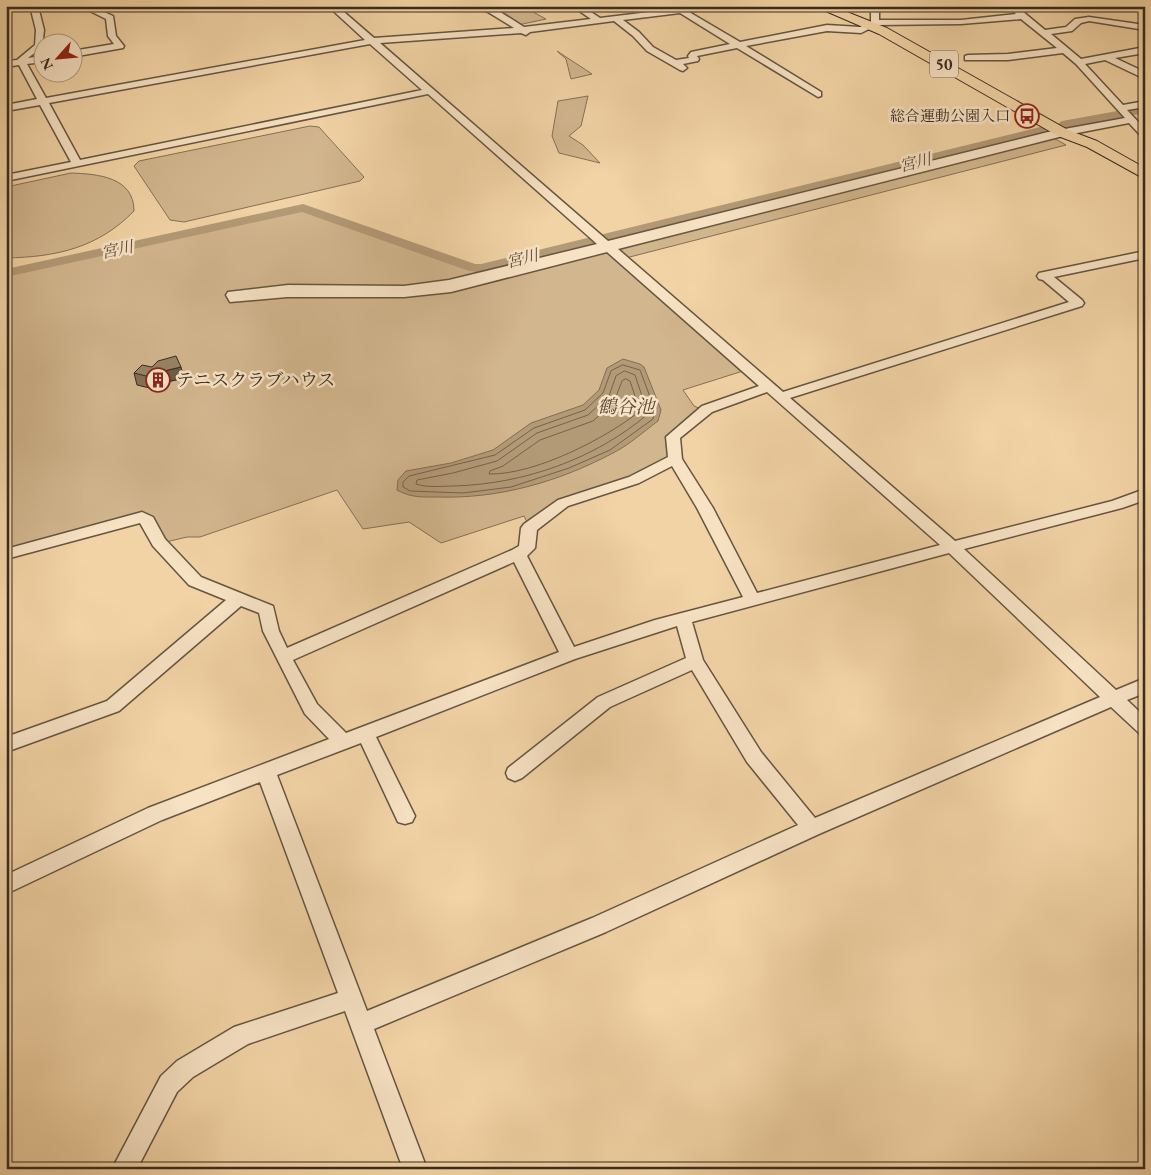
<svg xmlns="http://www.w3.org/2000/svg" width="1151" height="1175" viewBox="0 0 1151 1175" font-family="'EB Garamond','Noto Serif JP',serif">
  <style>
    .green { fill: #d2b68e; stroke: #857056 }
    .water { fill: #b39a77; stroke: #826e54 }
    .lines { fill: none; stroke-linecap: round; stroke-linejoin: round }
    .shore { stroke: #76624b; stroke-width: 1 }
    .river { fill: #b39a77; fill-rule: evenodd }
    .minor-casing { stroke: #665540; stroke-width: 3 }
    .highway-casing { stroke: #382b1f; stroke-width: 2 }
    .minor { fill: #f7e2c4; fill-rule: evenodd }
    .highway { fill: #f2d3a5; fill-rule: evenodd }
    .wall { fill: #847057; stroke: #382b1f }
    .shaded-wall { fill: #6b5b47; stroke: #382b1f }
    .building { fill: #998265; stroke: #382b1f }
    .labels { text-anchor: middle; stroke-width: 5; stroke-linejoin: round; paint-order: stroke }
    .far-poi-label { font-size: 15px; fill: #382b1f; stroke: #f7e2c4; text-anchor: end }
    .shield { fill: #f7e2c4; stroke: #716250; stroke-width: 1 }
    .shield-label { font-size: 16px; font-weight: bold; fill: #382b1f }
    .far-water-label { font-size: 16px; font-style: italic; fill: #5d4c39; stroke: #f7e2c4 }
    .poi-label { font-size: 18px; fill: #382b1f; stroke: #f7e2c4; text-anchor: start }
    .water-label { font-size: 19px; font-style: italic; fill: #5d4c39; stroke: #f7e2c4 }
  </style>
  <rect width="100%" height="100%" fill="#f2d3a5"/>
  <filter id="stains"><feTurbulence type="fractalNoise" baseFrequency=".004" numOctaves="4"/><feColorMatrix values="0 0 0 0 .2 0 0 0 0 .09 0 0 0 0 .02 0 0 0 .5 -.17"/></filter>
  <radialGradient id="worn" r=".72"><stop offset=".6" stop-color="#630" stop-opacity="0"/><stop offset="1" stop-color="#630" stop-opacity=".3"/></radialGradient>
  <!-- green -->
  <g class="green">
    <polygon points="496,6 522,6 546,19 518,25 492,9"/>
    <polygon points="557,51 592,74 571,79 566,59"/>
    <polygon points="588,96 581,126 569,136 583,145 600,163 559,153 552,136 558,101"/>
    <polygon points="310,126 319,127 364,177 360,181 184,222 170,220 134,166 139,161"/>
    <polygon points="1043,132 1066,145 618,260 743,371 683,390 694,406 701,409 671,437 671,456 632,479 609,487 528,524 524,516 441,543 409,522 363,529 337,490 200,537 187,537 166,542 149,517 6,550 6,275 304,209 479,272"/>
    <path d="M71 173C98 174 134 177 134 211 98 248 56 257 6 258V187Z"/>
  </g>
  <!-- water -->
  <path class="water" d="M623 359 640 364 644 367 661 410 658 421C643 432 628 446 611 454 558 482 498 499 438 497 423 497 411 498 397 490L398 480 406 471 451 463 493 450 531 423 583 405 599 390 607 368Z"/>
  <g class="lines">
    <!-- shore -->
    <g class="shore">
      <polygon points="623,365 640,370 655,410 653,419 610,450 569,468 511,487 463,493 410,491 403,487 403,482 409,476 495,455 534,428 585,410 603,393 611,371"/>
      <path d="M625 371 635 375 648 414C595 459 524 484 454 486 442 486 428 488 416 484L417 480 453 473 497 461 537 433 588 415 609 396 616 376Z"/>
      <path d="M626 379 630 381 640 411C605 439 534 475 489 474L490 471 503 466 540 440 593 421 614 402 622 381Z"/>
    </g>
    <!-- river -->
    <g class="river">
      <polygon points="1145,106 1145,113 1062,129 1056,125 1062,121"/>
      <polygon points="1040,127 1044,128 1046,131 1044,134 481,272 469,271 302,212 6,277 6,269 303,204 475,264 481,264"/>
    </g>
    <!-- minor casing -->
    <g class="minor-casing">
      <g id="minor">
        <path d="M30 6H38L44 30 42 47 28 58 42 56V62L27 64 46 98 365 40 328 6H337L374 38 514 28 488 12 472 6 494 8 524 27 591 19 572 6H582L600 18 674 9V6L682 8 721 6 689 12 740 42 827 25 860 27 871 22V6H879V20H961L1016 14 1007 6H1016L1045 30 1066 27 1075 19 1089 17 1145 25V30L1089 21 1081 23 1072 31 1051 34 1081 59 1145 47V53L1115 58 1145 72V79L1105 60 1085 64 1123 105 1145 101V107L1127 110 1145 129V138L1142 137 1129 123 1067 135 618 249 783 392 1069 302 1043 280 1039 279 1037 276 1039 273 1145 251V258L1054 277 1082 300 1084 303 1082 306 790 398 955 541 1112 501 1145 489V500L1122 508 964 549 1116 690 1145 678V693L1127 700 1145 717V735L1139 733 1111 707 819 834 606 932 374 1029 427 1169H403L345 1011 248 1044 193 1077 177 1092 137 1169H112L161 1076 177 1061 234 1027 338 993 260 782 162 820 6 894V875L148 808 329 739 305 714 263 631 259 613 241 606 119 711 6 752V737L107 701 226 600 189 585 153 546 140 523 6 559V549L142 512 153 517 165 539 201 577 273 606 279 631 287 648 512 550 519 546 521 528 524 524 558 500 629 477 668 457 666 437 702 406 759 386 607 252 451 292 404 297H287L230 302 226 295 228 292 288 285 404 286 449 280 597 244 428 94 6 181V175L71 162 40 105 6 111V105L37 99 19 65 6 67V61L17 60 35 45 36 30ZM680 13 730 44 691 52 688 56 689 58 676 60 653 47 639 32 623 20ZM1021 19 1057 48 1008 54 968 55 965 56V60H1008L1063 53 1076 64 1125 118 1048 132 608 241 380 43 521 33 526 35 530 32 614 21 633 36 647 51 680 70 683 71 687 68 683 64 698 61 699 59 697 56 737 48 818 97 821 96V92L746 46 827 31 861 33 877 25 961 24ZM370 44 422 90 80 160 49 103ZM767 392 940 545 757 593 713 508 682 459 680 438 712 412ZM672 466 697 508 743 597 655 620 574 647 527 556 535 548 537 530 568 506 639 483ZM949 553 1100 697 815 818 761 752 703 660 692 622ZM514 562 559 652 346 733 317 704 293 660ZM677 626 686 658 598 697 508 768 506 773 508 778 515 781 522 778 610 707 692 670 747 762 798 825 592 918 367 1011 277 775 361 743 398 822 405 824 412 822 415 816 376 737 575 659Z"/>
        <polygon points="80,6 91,6 113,16 116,36 124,46 123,48 72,57 72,51 114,44 108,36 106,19"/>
      </g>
    </g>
    <!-- highway casing -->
    <g class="highway-casing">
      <polygon id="highway" points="814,6 832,6 887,28 1068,130 1097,141 1145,168 1145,179 1087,147 1058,136 879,34"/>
    </g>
    <!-- minor -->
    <use href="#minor" class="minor"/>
    <!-- highway -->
    <use href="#highway" class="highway"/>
  </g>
  <!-- wall -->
  <polygon class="wall" points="134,373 184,378 167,382 158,390 137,385"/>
  <!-- shaded-wall -->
  <polygon class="shaded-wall" points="181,367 184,378 167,382 158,390 154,378 164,371"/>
  <!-- building -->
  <polygon class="building" points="176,356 181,367 164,371 154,378 134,373 142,365 152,367 158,361"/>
  <!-- icons -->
  <defs>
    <g id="bus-ring" transform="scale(1.25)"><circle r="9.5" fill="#f7e2c4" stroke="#8f2418" stroke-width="1.5"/><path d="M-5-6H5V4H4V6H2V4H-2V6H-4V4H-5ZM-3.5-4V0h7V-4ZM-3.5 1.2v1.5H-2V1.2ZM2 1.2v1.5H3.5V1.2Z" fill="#8f2418"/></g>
    <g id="building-ring" transform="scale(1.25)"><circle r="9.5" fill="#f7e2c4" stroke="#8f2418" stroke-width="1.5"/><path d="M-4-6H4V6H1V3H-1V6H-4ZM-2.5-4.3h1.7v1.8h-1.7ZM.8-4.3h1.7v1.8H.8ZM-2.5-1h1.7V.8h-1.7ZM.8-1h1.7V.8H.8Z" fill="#8f2418"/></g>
  </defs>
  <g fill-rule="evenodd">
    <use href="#bus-ring" x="1027" y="116"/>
    <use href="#building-ring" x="158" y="380"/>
  </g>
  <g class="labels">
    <!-- far-poi labels -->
    <g class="far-poi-label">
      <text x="1010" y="121">総合運動公園入口</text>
    </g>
    <!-- shield labels -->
    <rect class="shield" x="930" y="50.5" width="28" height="27" rx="4"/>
    <g class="shield-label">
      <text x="944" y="70">50</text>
    </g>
    <!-- far-water labels -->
    <g class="far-water-label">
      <text transform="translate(915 162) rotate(-14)" y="6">宮川</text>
      <text transform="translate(117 249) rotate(-12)" y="6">宮川</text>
      <text transform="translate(522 258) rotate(-14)" y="6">宮川</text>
    </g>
    <!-- poi labels -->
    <g class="poi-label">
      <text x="176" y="386">テニスクラブハウス</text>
    </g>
    <!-- water labels -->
    <g class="water-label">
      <text x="626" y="413">鶴谷池</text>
    </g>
  </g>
  <!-- margin -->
  <rect width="1151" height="1175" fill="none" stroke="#f2d3a5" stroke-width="25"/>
  <rect x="8" y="8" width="1136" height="1160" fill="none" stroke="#382b1f" stroke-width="2.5"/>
  <rect x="12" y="12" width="1126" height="1150" fill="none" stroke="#382b1f"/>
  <!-- north arrow -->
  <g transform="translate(58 58) rotate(243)"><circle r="24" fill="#f7e2c4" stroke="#ab9982"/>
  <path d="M0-4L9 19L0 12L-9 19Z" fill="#8f2418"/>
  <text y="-8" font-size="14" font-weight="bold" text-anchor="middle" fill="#382b1f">N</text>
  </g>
  <rect width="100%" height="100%" filter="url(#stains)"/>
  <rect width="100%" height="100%" fill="url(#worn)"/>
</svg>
